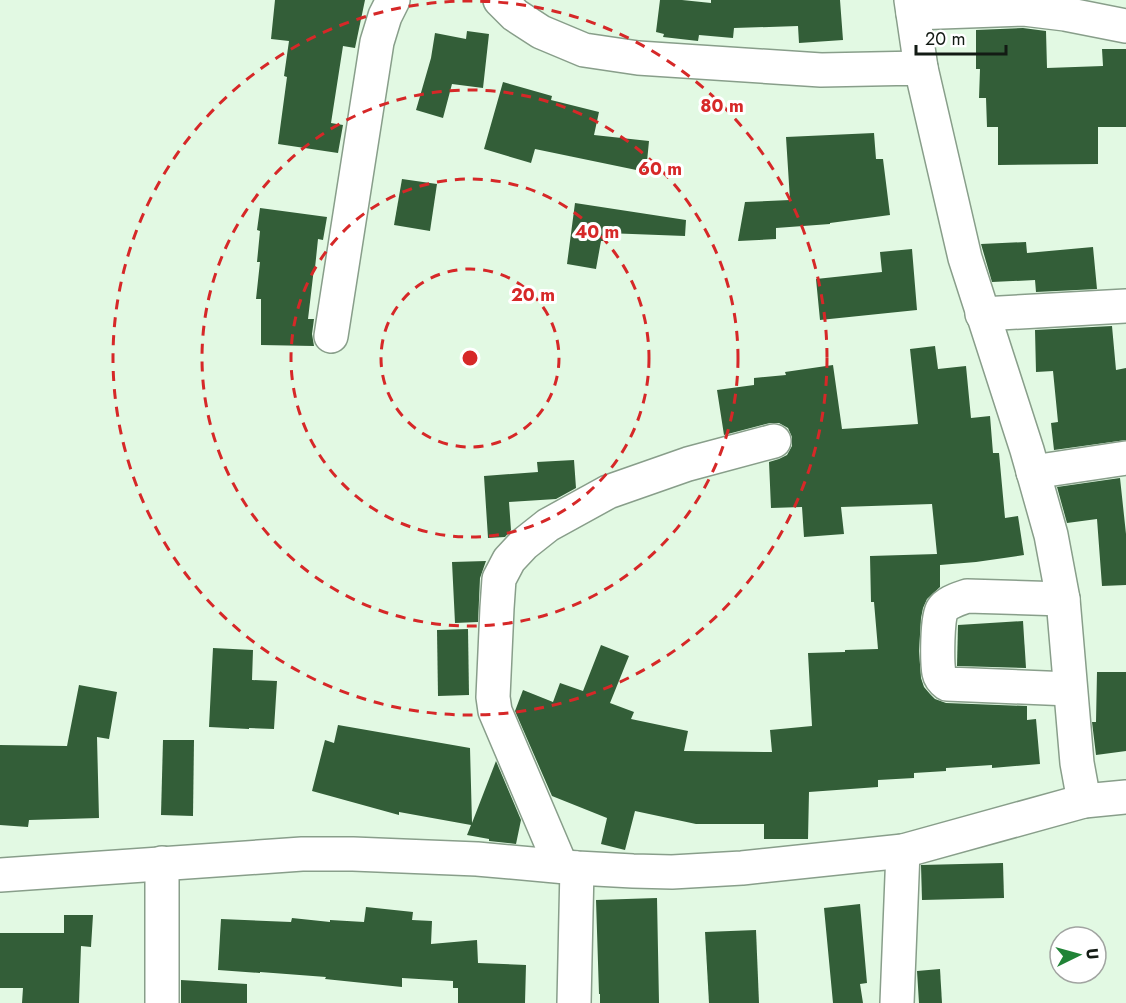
<svg xmlns="http://www.w3.org/2000/svg" width="1126" height="1003" viewBox="0 0 1126 1003" font-family="Jost,sans-serif">
  <style>
    .building { fill: #335e38 }
    .lines { fill: none; stroke-linecap: round; stroke-linejoin: round }
    .minor-casing { stroke: #889e8a; stroke-width: 36 }
    .tertiary-casing { stroke: #889e8a; stroke-width: 36 }
    .minor { stroke: #fff; stroke-width: 33 }
    .tertiary { stroke: #fff; stroke-width: 33 }
    .ring { fill: none; stroke: #d62828; stroke-width: 3; stroke-dasharray: 10 8 }
    .centre { fill: #d62828; stroke: #fff; stroke-width: 3 }
    .ring-label { font-size: 18px; text-anchor: middle; font-weight: bold; fill: #d62828; stroke: #fff; stroke-width: 6; stroke-linejoin: round; paint-order: stroke }
  </style>
  <rect width="100%" height="100%" fill="#e2f9e3"/>
  <!-- building -->
  <g class="building">
    <polygon points="275,0 365,0 355,48 343,46 331,123 343,125 338,153 278,144 287,77 284,76 289,41 271,39"/>
    <polygon points="660,0 682,0 711,3 711,0 840,0 843,40 799,43 798,26 734,28 733,38 699,35 698,41 663,37 664,34 656,32"/>
    <polygon points="1023,28 1046,31 1047,68 1103,66 1102,49 1126,49 1126,127 1098,127 1098,164 998,165 998,127 987,127 986,98 979,98 980,69 976,69 976,30"/>
    <polygon points="467,31 489,34 483,88 452,84 443,118 416,110 431,58 435,33 466,39"/>
    <polygon points="503,82 552,96 551,100 599,112 594,135 649,141 646,172 535,149 531,163 484,149"/>
    <polygon points="874,133 876,159 883,159 890,215 830,223 830,224 776,228 776,239 738,241 745,202 790,200 786,137"/>
    <polygon points="402,179 437,184 430,231 394,225"/>
    <polygon points="575,203 686,220 685,236 606,233 605,241 601,241 596,269 567,264"/>
    <polygon points="260,208 327,217 323,240 318,239 315,268 314,268 308,319 314,319 312,334 314,346 261,345 261,299 256,299 260,262 257,262 260,231 257,230"/>
    <polygon points="1026,242 1027,253 1093,247 1097,289 1036,292 1035,280 992,282 981,244"/>
    <polygon points="912,249 917,310 820,320 816,279 882,272 880,252"/>
    <polygon points="1112,326 1116,370 1126,368 1126,440 1054,450 1051,423 1058,422 1053,371 1036,372 1035,330"/>
    <polygon points="935,346 938,369 966,366 971,418 990,416 993,453 999,453 1005,518 1018,516 1024,555 976,562 940,565 940,587 927,599 923,608 921,618 919,651 921,678 924,687 930,694 935,699 946,703 1027,706 1027,720 1036,719 1040,764 992,768 992,765 946,768 946,771 914,773 914,778 878,780 878,787 809,792 808,839 764,839 764,824 696,824 635,811 625,850 601,844 607,818 552,796 515,711 523,690 553,702 560,683 583,691 601,645 629,656 610,703 634,712 631,719 688,731 684,751 772,752 770,730 812,726 808,653 845,652 845,650 878,649 874,602 871,602 870,556 937,554 932,504 841,507 844,534 804,537 802,507 771,508 769,462 779,459 787,455 792,446 792,437 788,428 779,423 770,423 724,435 717,390 754,385 754,378 786,375 785,372 833,365 842,429 918,424 910,349"/>
    <polygon points="574,460 576,488 556,499 509,502 511,530 505,537 488,538 484,476 538,472 537,462"/>
    <polygon points="1120,478 1126,534 1126,585 1102,586 1097,519 1067,523 1057,487"/>
    <polygon points="486,561 480,578 478,622 455,623 452,562"/>
    <polygon points="1023,621 1026,668 957,666 958,625"/>
    <polygon points="468,629 469,695 438,696 437,630"/>
    <polygon points="213,648 253,650 252,680 277,681 274,729 249,728 249,729 209,727"/>
    <polygon points="1097,672 1126,672 1126,751 1096,755 1092,722 1096,722"/>
    <polygon points="79,685 117,692 109,739 97,737 99,818 29,820 28,827 0,825 0,745 67,746"/>
    <polygon points="338,725 470,748 472,823 496,761 521,820 516,844 489,841 489,839 467,835 471,825 399,812 399,815 312,791 325,740 334,743"/>
    <polygon points="163,740 194,740 193,816 161,815"/>
    <polygon points="1003,863 1004,898 922,900 921,865"/>
    <polygon points="657,898 659,1003 600,1003 600,994 599,994 596,900"/>
    <polygon points="860,904 867,983 860,984 863,1003 833,1003 824,908"/>
    <polygon points="366,907 413,912 412,920 432,921 431,944 477,940 478,963 526,965 525,1003 458,1003 458,988 453,988 453,981 402,978 402,987 325,979 326,977 260,972 260,973 218,970 221,919 291,922 292,918 330,922 330,920 364,922"/>
    <polygon points="64,915 93,915 91,947 81,946 79,1003 22,1003 23,988 0,988 0,933 64,933"/>
    <polygon points="756,930 759,1003 709,1003 705,932"/>
    <polygon points="940,969 942,1003 919,1003 917,971"/>
    <polygon points="181,980 247,984 247,1003 181,1003"/>
  </g>
  <g class="lines">
    <!-- minor casing -->
    <g class="minor-casing">
      <g id="minor">
        <polyline points="500,0 515,15 541,32 584,50 638,58 821,70 921,68 965,258 1027,450 1051,535 1063,599 1077,763 1084,801"/>
        <polyline points="911,0 921,68"/>
        <polyline points="913,13 1024,9 1065,14 1126,26"/>
        <polyline points="982,314 1126,306"/>
        <polyline points="331,336 377,42 385,16 393,0"/>
        <polyline points="1033,472 1126,458"/>
        <path d="M1063 599 967 596C959 599 947 602 942 610 937 617 937 663 939 673 940 678 943 681 947 684L1070 689"/>
        <polyline points="561,866 495,711 493,697 497,608 499,579 509,560 524,544 548,525 608,492 688,464 774,441"/>
        <polyline points="162,1003 162,863"/>
        <polyline points="574,1003 577,868"/>
        <polyline points="897,1003 903,851"/>
      </g>
    </g>
    <!-- tertiary casing -->
    <g class="tertiary-casing">
      <polyline id="tertiary" points="0,875 302,854 353,854 477,859 577,868 633,871 672,872 742,868 903,851 1084,801 1126,797"/>
    </g>
    <!-- minor -->
    <use href="#minor" class="minor"/>
    <!-- tertiary -->
    <use href="#tertiary" class="tertiary"/>
  </g>
  <!-- distance rings -->
  <g class="ring">
    <circle cx="470" cy="358" r="89"/>
    <circle cx="470" cy="358" r="179"/>
    <circle cx="470" cy="358" r="268"/>
    <circle cx="470" cy="358" r="357"/>
  </g>
  <circle cx="470" cy="358" r="9" class="centre"/>
  <g class="ring-label">
    <text x="722" y="112">80 m</text>
    <text x="660" y="175">60 m</text>
    <text x="597" y="238">40 m</text>
    <text x="533" y="301">20 m</text>
  </g>
  <!-- north arrow -->
  <g transform="translate(1078 955) rotate(85)"><circle r="28" fill="#ffffff" stroke="#a1a4a1" stroke-width="1.5"/>
  <path d="M0-4.5L10 22L0 15L-10 22Z" fill="#208336"/>
  <text y="-9" font-size="16" font-weight="bold" text-anchor="middle" fill="#131b14">U</text>
  </g>
  <!-- scale -->
  <path d="M916 45v9h90v-9" fill="none" stroke="#131b14" stroke-width="3"/>
  <text x="925" y="45" font-size="18" fill="#131b14" stroke="#ffffff" stroke-width="4.5" paint-order="stroke">20 m</text>
</svg>
